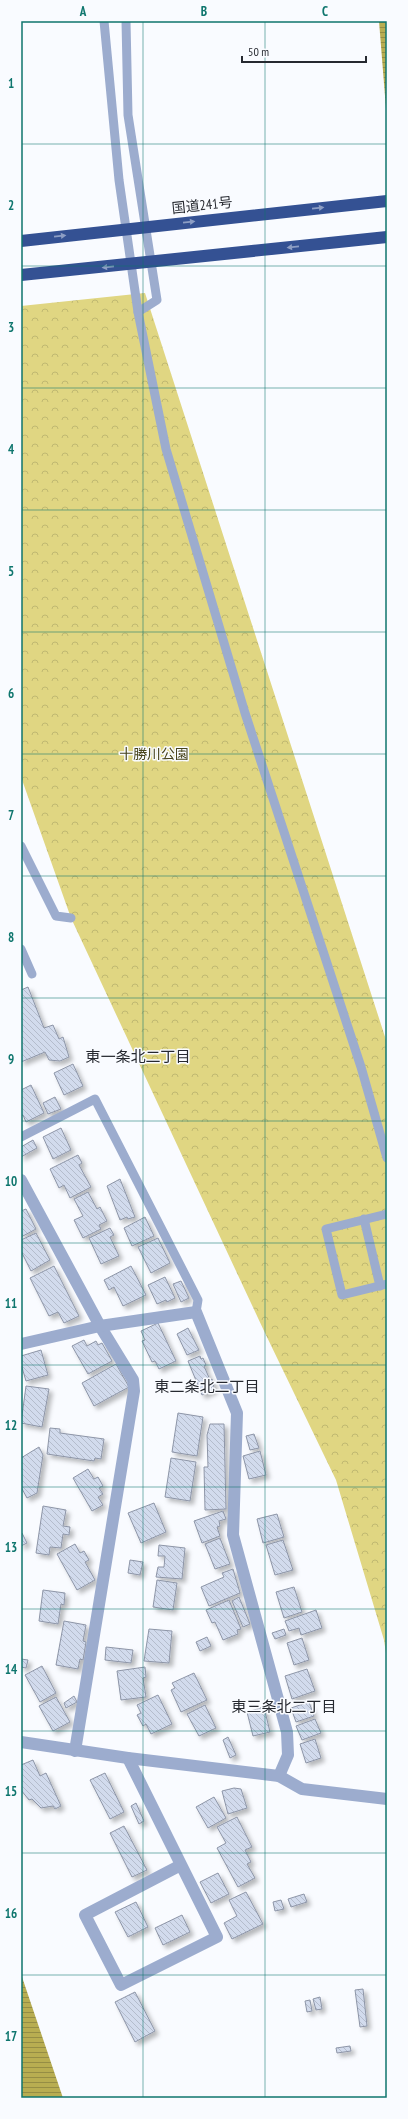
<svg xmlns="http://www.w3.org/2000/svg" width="408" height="2119" viewBox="0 0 408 2119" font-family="'PT Sans Narrow','Noto Sans JP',sans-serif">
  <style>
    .park { fill: url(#park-crowns) }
    .water { fill: url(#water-rules) }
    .building { fill: url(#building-back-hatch); stroke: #8d95a7; filter: url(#shadow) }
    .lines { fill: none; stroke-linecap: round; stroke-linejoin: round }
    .lane { stroke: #9cacce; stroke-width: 9 }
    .street { stroke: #9cacce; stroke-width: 12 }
    .highway-bridge { stroke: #345193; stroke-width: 12 }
    .oneway { fill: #8d9ec4 }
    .grid { fill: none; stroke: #0f766e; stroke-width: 1; stroke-opacity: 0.55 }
    .labels { text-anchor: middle; stroke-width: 3; stroke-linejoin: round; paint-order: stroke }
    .street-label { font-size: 14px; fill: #262930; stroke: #f9fbff }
    .park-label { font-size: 14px; fill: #48441c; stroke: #f9fbff }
    .neighbourhood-label { font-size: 15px; fill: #262930; stroke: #f9fbff }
    .neatline { fill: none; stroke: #0f766e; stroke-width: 1.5 }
    .grid-label { font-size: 13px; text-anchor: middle; font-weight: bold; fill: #0f766e }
  </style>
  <defs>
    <pattern id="park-crowns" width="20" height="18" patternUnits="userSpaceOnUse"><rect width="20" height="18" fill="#e0d682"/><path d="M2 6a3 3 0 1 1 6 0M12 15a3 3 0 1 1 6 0" fill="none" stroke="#c0b871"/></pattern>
    <pattern id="water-rules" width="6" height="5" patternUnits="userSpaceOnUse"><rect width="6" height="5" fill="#b8ad51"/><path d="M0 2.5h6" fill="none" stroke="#958d44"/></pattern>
    <pattern id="building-back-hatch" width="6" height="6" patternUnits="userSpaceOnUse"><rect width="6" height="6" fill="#d2dbed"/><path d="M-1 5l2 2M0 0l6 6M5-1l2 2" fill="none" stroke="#b4bccc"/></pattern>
    <filter id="shadow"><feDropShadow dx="3.5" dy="3.5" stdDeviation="2" flood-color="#0004"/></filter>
  </defs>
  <rect width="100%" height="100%" fill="#f9fbff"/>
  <!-- park -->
  <polygon class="park" points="145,293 387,1043 387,1660 384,1640 336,1480 265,1333 71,918 21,777 21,306"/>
  <!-- water -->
  <g class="water">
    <polygon points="379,21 387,21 387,121"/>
    <polygon points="21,1974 63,2098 21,2098"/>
  </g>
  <!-- building -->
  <g class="building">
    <polygon points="28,987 44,1028 53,1025 59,1039 63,1037 69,1057 60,1061 49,1060 45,1052 21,1062 21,990"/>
    <polygon points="73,1064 83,1086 64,1095 54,1073"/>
    <polygon points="31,1085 44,1113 26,1122 23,1115 21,1116 21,1090"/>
    <polygon points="55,1097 61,1109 48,1114 43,1103"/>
    <polygon points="61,1128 71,1150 53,1159 43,1137"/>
    <polygon points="33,1140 37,1148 21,1157 21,1147"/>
    <polygon points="78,1155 82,1163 79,1165 91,1187 70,1198 64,1185 59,1188 50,1169"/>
    <polygon points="120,1179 135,1217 128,1219 127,1217 120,1220 107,1186"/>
    <polygon points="88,1192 97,1209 100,1207 107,1221 99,1225 101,1229 83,1238 74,1220 83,1216 74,1199"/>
    <polygon points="26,1209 36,1229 21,1237 21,1211"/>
    <polygon points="145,1217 154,1236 132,1246 124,1228"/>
    <polygon points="110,1228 114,1235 110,1237 119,1256 101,1264 89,1238"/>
    <polygon points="36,1233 50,1260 31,1271 21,1251 21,1240"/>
    <polygon points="158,1238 170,1263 151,1273 138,1247"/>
    <polygon points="54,1266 79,1316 64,1323 58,1312 49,1316 30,1278"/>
    <polygon points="131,1266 146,1295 123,1306 114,1287 109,1290 104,1280"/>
    <polygon points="165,1277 175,1298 167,1302 166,1300 157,1304 148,1285"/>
    <polygon points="181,1281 189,1298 181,1302 173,1284"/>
    <polygon points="158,1323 176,1361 159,1369 155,1361 152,1362 142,1341 145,1340 141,1331"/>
    <polygon points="188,1328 199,1350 187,1355 177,1334"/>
    <polygon points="84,1340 87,1346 96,1341 98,1345 102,1343 112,1361 88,1374 72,1346"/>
    <polygon points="41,1350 48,1375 26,1381 21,1364 21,1356"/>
    <polygon points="200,1356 201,1359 203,1358 206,1365 204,1366 210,1380 212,1379 214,1385 213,1386 214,1390 202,1395 188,1361"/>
    <polygon points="116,1364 129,1387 94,1406 82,1383"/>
    <polygon points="26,1386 49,1389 42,1427 21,1423"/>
    <polygon points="178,1413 203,1417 197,1456 172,1452"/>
    <polygon points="210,1424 224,1424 226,1509 205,1510 204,1467 208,1467 207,1435"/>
    <polygon points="50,1428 60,1429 60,1433 104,1439 101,1459 95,1458 94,1461 47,1454"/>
    <polygon points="254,1434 259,1448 250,1450 246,1436"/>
    <polygon points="39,1447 43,1455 37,1493 27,1498 21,1487 21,1458"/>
    <polygon points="260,1451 266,1475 249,1479 243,1456"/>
    <polygon points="171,1458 196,1462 190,1501 165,1497"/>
    <polygon points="88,1469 94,1479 98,1477 103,1486 99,1488 103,1494 98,1497 103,1505 92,1511 73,1478"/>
    <polygon points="154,1503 166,1532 141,1543 128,1513"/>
    <polygon points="43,1506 66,1510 63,1526 70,1527 69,1535 63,1534 61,1548 50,1547 49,1555 36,1553"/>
    <polygon points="223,1511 226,1519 219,1521 220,1526 217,1527 220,1536 202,1543 194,1521"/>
    <polygon points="277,1514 284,1537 263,1543 257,1519"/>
    <polygon points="22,1533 27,1543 21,1546 21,1534"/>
    <polygon points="220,1538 230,1564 215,1569 205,1544"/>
    <polygon points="283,1540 293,1570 275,1575 266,1545"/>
    <polygon points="75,1544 80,1553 84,1551 89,1560 85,1562 95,1580 77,1590 57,1554"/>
    <polygon points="159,1545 185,1548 182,1579 156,1577 158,1567 164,1567 165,1556 158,1556"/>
    <polygon points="130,1560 143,1562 140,1575 128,1573"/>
    <polygon points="233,1569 240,1593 209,1606 201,1587 224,1577 222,1573"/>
    <polygon points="157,1580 177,1583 173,1610 153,1607"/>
    <polygon points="294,1587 302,1612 284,1618 276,1592"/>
    <polygon points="43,1590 65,1593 64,1605 61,1604 58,1624 39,1621"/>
    <polygon points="239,1597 250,1624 243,1627 232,1601"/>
    <polygon points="229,1600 241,1629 237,1630 238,1634 223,1640 215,1622 212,1623 206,1610"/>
    <polygon points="316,1610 322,1628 301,1635 299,1628 289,1631 285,1621"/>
    <polygon points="64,1621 86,1625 83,1641 86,1642 83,1660 80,1659 78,1669 56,1665"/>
    <polygon points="149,1629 172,1631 169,1663 144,1661"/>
    <polygon points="284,1629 286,1635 275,1639 272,1633"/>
    <polygon points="207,1637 211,1646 200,1651 196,1642"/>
    <polygon points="302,1638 309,1660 294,1665 287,1643"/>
    <polygon points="106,1647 133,1650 131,1663 105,1660"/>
    <polygon points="21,1659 28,1660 26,1668 21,1667"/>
    <polygon points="42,1666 56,1693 40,1702 25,1675"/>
    <polygon points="145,1667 146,1677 143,1678 146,1697 121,1700 117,1671"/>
    <polygon points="307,1669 315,1691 292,1699 285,1676"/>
    <polygon points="194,1673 207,1700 181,1712 171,1690 175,1688 172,1683"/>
    <polygon points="158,1695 172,1724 151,1734 146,1724 143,1726 137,1715 141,1713 137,1705"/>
    <polygon points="74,1696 77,1702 66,1708 64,1703"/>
    <polygon points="56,1697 70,1722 53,1731 39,1706"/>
    <polygon points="309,1702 314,1716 296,1722 291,1708"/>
    <polygon points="205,1705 216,1728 199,1736 187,1714"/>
    <polygon points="264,1707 270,1732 253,1736 247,1712"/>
    <polygon points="315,1719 321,1733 302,1740 296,1726"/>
    <polygon points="228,1737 236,1755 230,1758 223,1740"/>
    <polygon points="315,1739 321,1758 306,1763 300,1744"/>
    <polygon points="33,1760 40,1776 46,1773 61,1806 55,1809 53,1806 41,1808 32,1799 29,1800 21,1790 21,1765"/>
    <polygon points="105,1773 124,1812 110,1819 90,1780"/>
    <polygon points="234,1788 241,1789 247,1808 228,1814 222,1791"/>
    <polygon points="214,1797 226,1818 208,1828 196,1807"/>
    <polygon points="136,1803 144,1821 139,1824 131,1806"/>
    <polygon points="237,1817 252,1847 245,1850 251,1862 247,1864 255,1878 238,1887 217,1848 226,1843 217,1827"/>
    <polygon points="124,1826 147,1870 132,1877 110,1833"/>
    <polygon points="218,1873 229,1894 211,1903 200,1882"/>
    <polygon points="246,1892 263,1924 232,1939 224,1923 237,1916 229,1900"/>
    <polygon points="304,1894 307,1902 291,1907 288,1899"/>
    <polygon points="281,1900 284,1909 275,1911 273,1902"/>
    <polygon points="136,1902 148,1927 128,1937 115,1912"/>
    <polygon points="182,1915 190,1932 163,1945 155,1928"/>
    <polygon points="363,1989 367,2026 360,2027 355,1990"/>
    <polygon points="135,1992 155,2031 135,2042 115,2002"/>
    <polygon points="320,1997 322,2009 316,2010 313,1999"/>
    <polygon points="310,2000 312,2011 307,2012 305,2001"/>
    <polygon points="350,2046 351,2051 337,2053 336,2048"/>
  </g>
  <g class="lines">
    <!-- lane -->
    <g class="lane">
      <polyline points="104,21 119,180 138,312 166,449 245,713 361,1067 387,1158"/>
      <polyline points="126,21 128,115 157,300 138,312"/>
      <polyline points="21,846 56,916 71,918"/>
      <polyline points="21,949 32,974"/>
      <polyline points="21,1137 95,1099 198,1300 196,1312"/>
      <polyline points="387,1214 326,1229 342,1295 387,1284"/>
      <polyline points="364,1219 380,1286"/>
    </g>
    <!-- street -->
    <g class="street">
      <polyline points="21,1180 100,1326 133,1380 134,1391 75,1751"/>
      <polyline points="21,1344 100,1326 196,1312 237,1413 233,1535 287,1732 288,1755 279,1776"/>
      <polyline points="21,1742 128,1758 279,1776 302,1789 387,1799"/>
      <polyline points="128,1758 217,1937 121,1985 85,1915 181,1865"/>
    </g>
    <!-- highway-bridge -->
    <g class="highway-bridge">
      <polyline points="21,241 387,201"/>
      <polyline points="21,275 387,237"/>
    </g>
  </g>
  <!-- one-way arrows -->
  <defs><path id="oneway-solid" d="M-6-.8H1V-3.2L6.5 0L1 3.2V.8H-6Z"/></defs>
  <g class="oneway">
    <use href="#oneway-solid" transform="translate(318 208) rotate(-6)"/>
    <use href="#oneway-solid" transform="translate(189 222) rotate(-6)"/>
    <use href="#oneway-solid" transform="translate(60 236) rotate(-6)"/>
    <use href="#oneway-solid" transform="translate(293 247) rotate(174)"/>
    <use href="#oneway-solid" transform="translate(108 267) rotate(174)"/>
  </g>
  <!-- grid -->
  <path class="grid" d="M143 21V2098M265 21V2098M21 144H387M21 266H387M21 388H387M21 510H387M21 632H387M21 754H387M21 876H387M21 998H387M21 1121H387M21 1243H387M21 1365H387M21 1487H387M21 1609H387M21 1731H387M21 1853H387M21 1975H387"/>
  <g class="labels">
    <!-- street labels -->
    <g class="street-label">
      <text transform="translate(202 205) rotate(-6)" y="5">国道241号</text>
    </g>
    <!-- park labels -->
    <g class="park-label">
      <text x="154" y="759">十勝川公園</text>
    </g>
    <!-- neighbourhood labels -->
    <g class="neighbourhood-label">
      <text x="138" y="1062">東一条北二丁目</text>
      <text x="207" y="1392">東二条北二丁目</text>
      <text x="284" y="1712">東三条北二丁目</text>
    </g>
  </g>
  <!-- border -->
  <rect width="408" height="2119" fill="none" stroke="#f9fbff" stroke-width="44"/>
  <!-- scale -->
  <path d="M242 56v6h124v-6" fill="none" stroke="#262930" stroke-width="2"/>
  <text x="248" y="56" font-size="12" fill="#262930" stroke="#f9fbff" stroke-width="3" paint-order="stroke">50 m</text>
  <rect x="22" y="22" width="364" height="2075" class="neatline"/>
  <g class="grid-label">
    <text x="83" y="16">A</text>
    <text x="204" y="16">B</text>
    <text x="325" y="16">C</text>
    <text x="11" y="88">1</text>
    <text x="11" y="210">2</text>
    <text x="11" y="332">3</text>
    <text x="11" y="454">4</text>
    <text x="11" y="576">5</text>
    <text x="11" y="698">6</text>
    <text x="11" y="820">7</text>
    <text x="11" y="942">8</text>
    <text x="11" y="1064">9</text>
    <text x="11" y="1186">10</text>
    <text x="11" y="1308">11</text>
    <text x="11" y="1430">12</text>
    <text x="11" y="1552">13</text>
    <text x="11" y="1674">14</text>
    <text x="11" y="1796">15</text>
    <text x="11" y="1918">16</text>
    <text x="11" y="2041">17</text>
  </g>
</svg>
